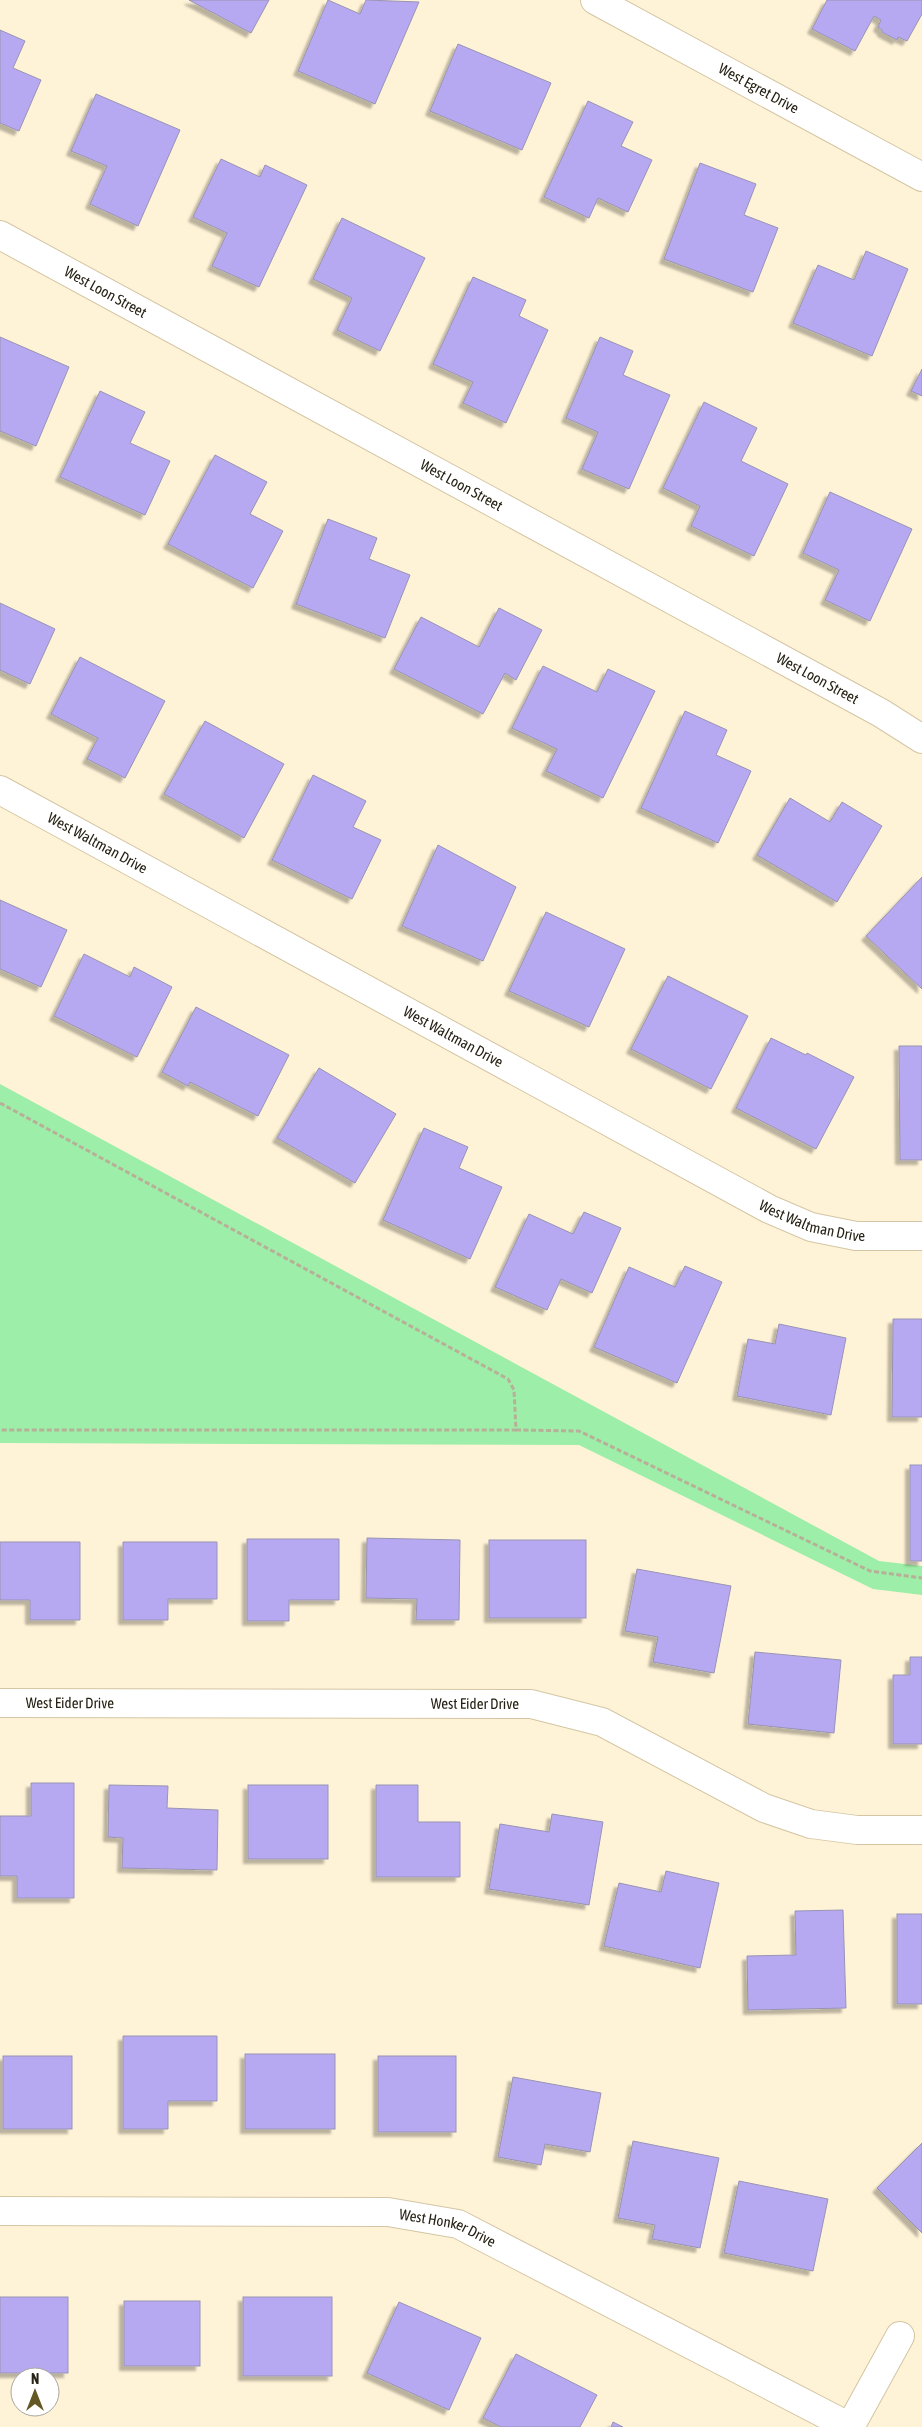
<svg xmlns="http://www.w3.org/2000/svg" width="922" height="2427" viewBox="0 0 922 2427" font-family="'Asap Condensed',sans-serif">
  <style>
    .green { fill: #9deea8 }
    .building { fill: #b6a9f1; stroke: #9893b4; filter: url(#shadow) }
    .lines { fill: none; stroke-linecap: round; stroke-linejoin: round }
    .street-casing { stroke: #d4c6a4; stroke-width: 30 }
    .path { stroke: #b8af98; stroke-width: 3; stroke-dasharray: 5 2.5; stroke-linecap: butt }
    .street { stroke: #fff; stroke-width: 28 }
    .labels { text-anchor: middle; stroke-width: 4; stroke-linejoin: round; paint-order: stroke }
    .street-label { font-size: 15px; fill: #272215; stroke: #fff }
  </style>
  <defs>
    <filter id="shadow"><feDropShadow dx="-4.5" dy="4.5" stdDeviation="1" flood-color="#0004"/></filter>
  </defs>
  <rect width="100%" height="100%" fill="#fff3d7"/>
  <!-- green -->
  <polygon class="green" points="0,1084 879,1561 922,1566 922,1595 873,1589 579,1445 0,1443"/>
  <!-- building -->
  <g class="building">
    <polygon points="189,0 269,0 251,33"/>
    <polygon points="328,0 360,14 366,0 419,2 375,104 298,71"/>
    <polygon points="827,0 922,0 922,14 907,41 898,37 897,40 882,32 882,30 878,27 881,20 874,16 855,51 812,29"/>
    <polygon points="0,30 25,41 13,68 41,80 19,131 0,123"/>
    <polygon points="458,44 551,83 522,150 430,111"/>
    <polygon points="96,94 180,130 138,226 90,204 107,166 71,151"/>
    <polygon points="588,101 633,122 621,146 652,160 628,212 598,198 589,218 544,197"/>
    <polygon points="221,159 260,177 265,165 307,185 259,287 212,266 227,233 193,217"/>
    <polygon points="700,163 756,184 744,215 778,228 753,292 664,259"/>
    <polygon points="342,218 425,258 380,351 337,330 352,298 313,279"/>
    <polygon points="866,251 908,269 872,356 793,323 818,265 854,280"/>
    <polygon points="473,277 526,300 519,316 548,330 506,423 463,403 473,382 433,364"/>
    <polygon points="0,337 69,367 36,446 0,431"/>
    <polygon points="600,337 633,351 623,375 670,395 629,489 582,469 598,432 566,418"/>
    <polygon points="922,369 922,396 911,391"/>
    <polygon points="100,391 145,412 130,443 170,461 145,515 60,477"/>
    <polygon points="704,402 757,428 741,461 788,484 754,556 691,526 700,506 663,488"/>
    <polygon points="215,455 267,482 250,514 283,531 253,588 168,544"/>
    <polygon points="830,492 912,529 870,621 825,600 839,570 803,553"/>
    <polygon points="328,519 377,538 369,559 410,575 385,638 296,604"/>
    <polygon points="0,603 55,629 30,684 0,670"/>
    <polygon points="499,608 542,630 516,680 505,673 483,714 394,669 421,617 479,647"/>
    <polygon points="80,657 165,701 125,778 87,759 98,738 51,714"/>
    <polygon points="543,666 597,692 608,669 655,691 603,798 546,771 557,749 512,728"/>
    <polygon points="685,711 727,730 716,755 751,771 718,843 641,808"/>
    <polygon points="205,721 284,764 244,838 164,794"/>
    <polygon points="313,775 366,801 353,827 381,840 352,899 272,860"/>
    <polygon points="790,798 830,822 842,802 882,826 837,902 757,855"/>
    <polygon points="438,845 516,887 483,961 402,926"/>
    <polygon points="922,877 922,989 866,936"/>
    <polygon points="0,900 67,930 41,987 0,969"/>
    <polygon points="546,912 625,949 589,1027 509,991"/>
    <polygon points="84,954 130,977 134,967 172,987 137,1057 54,1016"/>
    <polygon points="668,976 748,1016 711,1089 631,1049"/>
    <polygon points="196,1007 289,1055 258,1116 190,1082 188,1086 162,1072"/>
    <polygon points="771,1038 806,1055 807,1053 854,1077 816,1149 736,1108"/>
    <polygon points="899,1046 922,1046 922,1160 900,1160"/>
    <polygon points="319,1068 396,1114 355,1183 277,1138"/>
    <polygon points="424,1128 468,1147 459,1168 502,1187 470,1259 383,1220"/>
    <polygon points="584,1212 621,1228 592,1293 561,1279 547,1310 495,1287 529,1214 573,1234"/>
    <polygon points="685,1266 722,1282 677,1383 594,1347 629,1267 675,1287"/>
    <polygon points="893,1319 922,1319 922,1417 892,1417"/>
    <polygon points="779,1324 846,1338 831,1415 737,1396 748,1339 775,1344"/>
    <rect x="910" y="1465" width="12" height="96"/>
    <polygon points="367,1538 460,1540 459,1620 416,1620 417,1599 366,1598"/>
    <polygon points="247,1539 339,1539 339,1600 289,1600 289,1621 247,1621"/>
    <rect x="489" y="1540" width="97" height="78"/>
    <polygon points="0,1542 80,1542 80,1620 30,1620 30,1600 0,1600"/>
    <polygon points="123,1542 217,1542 217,1599 168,1599 168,1620 123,1620"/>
    <polygon points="637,1569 731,1586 714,1673 653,1662 658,1637 625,1631"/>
    <polygon points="755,1652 841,1660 834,1733 748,1724"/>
    <polygon points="910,1657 922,1657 922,1744 893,1744 893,1675 910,1675"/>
    <polygon points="31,1783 74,1783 74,1898 17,1898 17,1876 0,1876 0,1816 31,1816"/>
    <polygon points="109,1785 168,1786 167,1808 218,1810 217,1870 122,1868 123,1838 108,1837"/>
    <rect x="248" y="1785" width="80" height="74"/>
    <polygon points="376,1785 418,1785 418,1822 460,1822 460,1877 376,1877"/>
    <polygon points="552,1814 603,1822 589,1905 489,1889 500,1824 549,1832"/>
    <polygon points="666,1871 719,1883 700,1968 604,1946 619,1883 661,1892"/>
    <polygon points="843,1910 846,2008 748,2010 747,1956 796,1955 795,1911"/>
    <rect x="897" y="1914" width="25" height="90"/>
    <polygon points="123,2036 217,2036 217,2101 168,2101 168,2129 123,2129"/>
    <rect x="245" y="2054" width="90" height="75"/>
    <rect x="3" y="2056" width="69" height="73"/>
    <rect x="378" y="2056" width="78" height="76"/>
    <polygon points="513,2077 601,2093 590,2152 545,2144 541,2165 498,2157"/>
    <polygon points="633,2141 719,2158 700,2248 652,2239 655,2225 618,2218"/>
    <polygon points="922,2143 922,2233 877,2188"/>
    <polygon points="739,2181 828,2199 813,2271 724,2253"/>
    <rect x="0" y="2297" width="68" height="76"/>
    <rect x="243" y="2297" width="89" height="79"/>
    <rect x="124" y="2301" width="76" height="65"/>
    <polygon points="399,2302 481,2338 449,2410 367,2373"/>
    <polygon points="516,2354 597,2395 580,2427 501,2427 483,2418"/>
    <polygon points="613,2422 623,2427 611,2427"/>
  </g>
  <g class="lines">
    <!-- street casing -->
    <g class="street-casing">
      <g id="street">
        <path id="s1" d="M595 0 922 177"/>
        <path id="s2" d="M0 235 881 713 922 739"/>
        <path id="s3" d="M0 790 769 1209 811 1227 856 1236H922"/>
        <path id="s4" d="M0 1703 531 1704 602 1722 764 1808 811 1824 857 1830H922"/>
        <path id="s5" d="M0 2211 388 2212 458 2224 850 2427"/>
        <polyline points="850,2427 900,2336"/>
      </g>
    </g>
    <!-- path -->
    <g class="path">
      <polyline points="0,1103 508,1379 514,1390 516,1430 0,1430"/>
      <polyline points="516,1430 579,1431 870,1571 922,1578"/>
    </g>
    <!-- street -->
    <use href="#street" class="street"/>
  </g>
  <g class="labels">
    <!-- street labels -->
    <g class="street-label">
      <text dy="5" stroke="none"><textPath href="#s1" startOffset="186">West Egret Drive</textPath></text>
      <text dy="5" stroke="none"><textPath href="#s2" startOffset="120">West Loon Street</textPath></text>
      <text dy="5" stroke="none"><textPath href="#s2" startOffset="525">West Loon Street</textPath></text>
      <text dy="5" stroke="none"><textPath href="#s2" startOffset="930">West Loon Street</textPath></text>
      <text dy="5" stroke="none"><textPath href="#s3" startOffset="111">West Waltman Drive</textPath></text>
      <text dy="5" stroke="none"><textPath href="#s3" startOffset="516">West Waltman Drive</textPath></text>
      <text dy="5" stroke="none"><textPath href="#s3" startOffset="921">West Waltman Drive</textPath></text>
      <text dy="5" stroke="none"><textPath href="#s4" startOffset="70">West Eider Drive</textPath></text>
      <text dy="5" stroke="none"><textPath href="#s4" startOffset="475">West Eider Drive</textPath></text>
      <text dy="5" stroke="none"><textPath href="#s5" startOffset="450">West Honker Drive</textPath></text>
    </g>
  </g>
  <!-- north arrow -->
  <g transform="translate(35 2392)"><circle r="24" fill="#ffffff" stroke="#a9a7a1"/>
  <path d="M0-4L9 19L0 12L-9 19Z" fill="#635724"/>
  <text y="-8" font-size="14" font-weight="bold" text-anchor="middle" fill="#272215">N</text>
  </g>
</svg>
